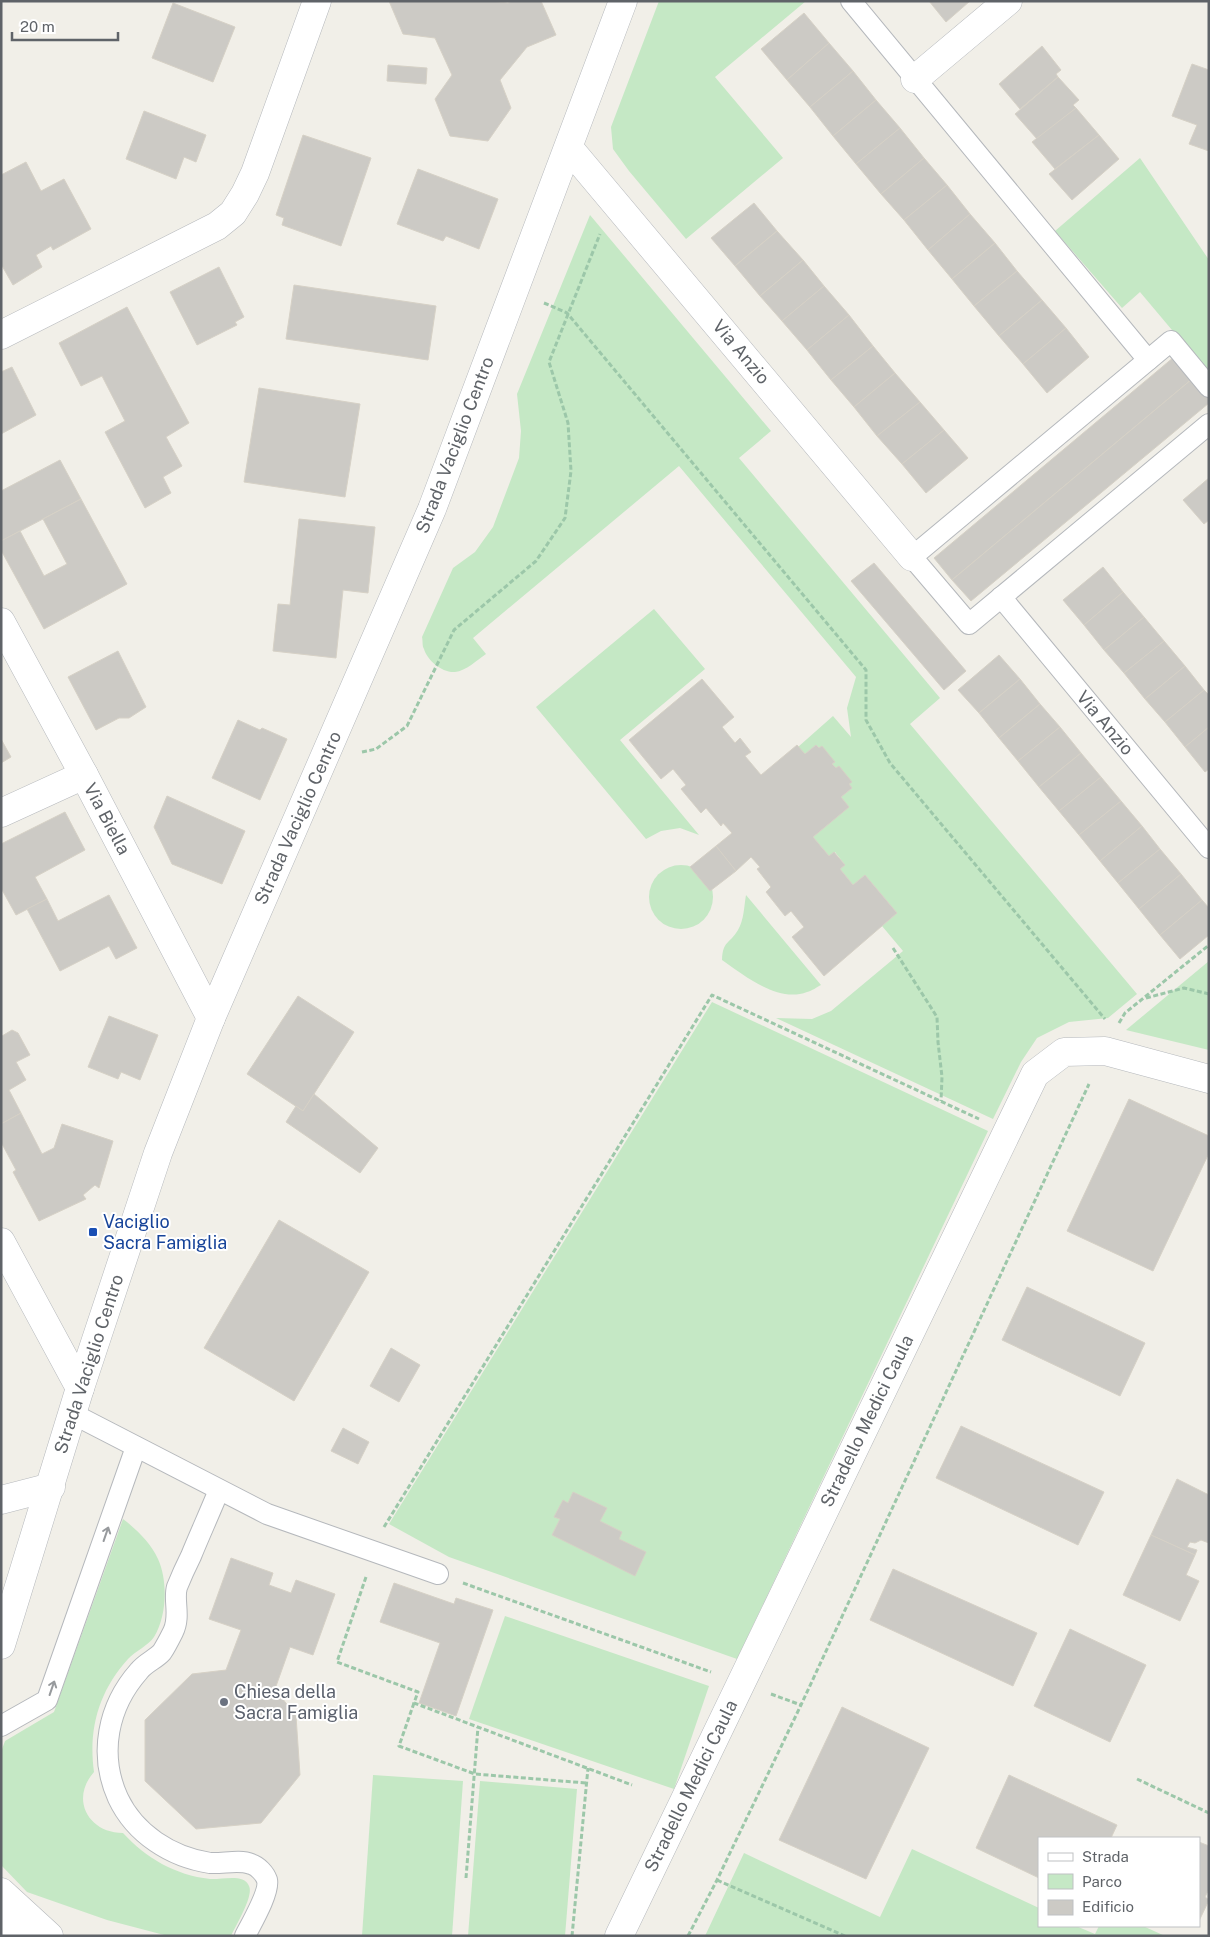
<svg xmlns="http://www.w3.org/2000/svg" width="1210" height="1937" viewBox="0 0 1210 1937" font-family="'Public Sans',sans-serif">
  <style>
    .green { fill: #c5e8c5 }
    .building { fill: #cccac5; stroke: #d6d1c6 }
    .lines { fill: none; stroke-linecap: round; stroke-linejoin: round }
    .service-casing { stroke: #b5b8bc; stroke-width: 22 }
    .minor-casing { stroke: #b5b8bc; stroke-width: 29 }
    .tertiary-casing { stroke: #b5b8bc; stroke-width: 29 }
    .path { stroke: #9cc7a9; stroke-width: 3; stroke-dasharray: 5 2.5; stroke-linecap: butt }
    .service { stroke: #fff; stroke-width: 20 }
    .minor { stroke: #fff; stroke-width: 28 }
    .tertiary { stroke: #fff; stroke-width: 28 }
    .oneway { stroke: #979a9d }
    .transit-dot { fill: #1a4fb4; stroke: #fff; stroke-width: 2 }
    .worship-dot { fill: #6b7280; stroke: #fff; stroke-width: 2 }
    .labels { text-anchor: middle; stroke-width: 4; stroke-linejoin: round; paint-order: stroke }
    .street-label { font-size: 18px; fill: #5f6368; stroke: #fff }
    .transit-label { font-size: 18px; fill: #164399; stroke: #fff; text-anchor: start }
    .worship-label { font-size: 18px; fill: #5b616d; stroke: #fff; text-anchor: start }
  </style>
  <rect width="100%" height="100%" fill="#f1efe8"/>
  <!-- green -->
  <g class="green">
    <polygon points="659,1 806,1 715,77 783,158 686,239 629,171 613,149 611,127"/>
    <polygon points="1140,158 1209,260 1209,374 1140,292 1122,308 1055,231"/>
    <path d="M590 215 771 431 739 458 940 698 910 724 1137 994 1108 1018 1069 1022 1037 1038 1021 1062 993 1119 776 1018 812 1019 831 1011 903 951 882 926 897 913 865 875 853 885 840 869 845 865 835 852 829 856 813 837 848 807 841 797 852 788 832 764 835 762 816 745 805 754 798 747 833 716 851 737 847 708 856 677 679 466 473 638 486 654C477 660 466 671 455 672 442 673 427 660 424 649 422 646 423 641 422 637L453 568 475 552 493 527 519 458 521 431 517 394Z"/>
    <polygon points="654,609 705,669 620,740 699,835 680,828 661,831 646,839 536,707"/>
    <circle cx="681" cy="897" r="32"/>
    <path d="M746 895 821 985C817 987 812 991 807 992 778 1003 745 976 722 960 723 940 729 945 738 930 744 920 744 906 746 895Z"/>
    <polygon points="1209,961 1209,1050 1126,1030"/>
    <polygon points="712,1002 988,1131 737,1659 449,1557 389,1524"/>
    <path d="M123 1519C136 1529 151 1543 158 1559 168 1581 167 1616 154 1637 148 1646 135 1651 128 1659 99 1691 88 1729 94 1772 70 1799 88 1833 123 1833 146 1858 175 1875 210 1879 221 1880 244 1873 249 1886 254 1896 236 1925 231 1936H168L107 1920 27 1892 1 1865V1752L5 1741 54 1712Z"/>
    <polygon points="505,1616 709,1686 674,1789 469,1719"/>
    <polygon points="373,1775 463,1781 452,1936 362,1936"/>
    <polygon points="480,1781 577,1789 565,1936 468,1936"/>
    <polygon points="912,1849 1039,1908 1039,1926 1076,1926 1095,1934 1099,1926 1143,1926 1165,1936 705,1936 744,1853 880,1917"/>
  </g>
  <!-- building -->
  <g class="building">
    <polygon points="389,1 490,1 508,3 512,1 541,1 556,35 527,47 500,80 511,108 488,141 450,136 435,99 452,75 435,38 403,34"/>
    <polygon points="929,1 970,1 946,22"/>
    <polygon points="173,3 235,27 213,82 152,58"/>
    <polygon points="804,13 829,43 787,80 761,49"/>
    <polygon points="829,43 853,71 810,107 787,80"/>
    <polygon points="1042,46 1061,70 1056,74 1058,77 1020,109 999,84"/>
    <polygon points="1192,64 1209,70 1209,151 1189,144 1197,125 1172,116"/>
    <polygon points="388,65 427,68 426,84 387,81"/>
    <polygon points="853,71 876,100 833,136 810,107"/>
    <polygon points="1058,77 1079,100 1073,105 1076,108 1037,139 1015,114"/>
    <polygon points="876,100 900,128 856,164 833,136"/>
    <polygon points="1076,108 1099,135 1055,169 1032,142"/>
    <polygon points="144,111 206,135 196,162 184,157 176,179 126,159"/>
    <polygon points="900,128 924,158 881,194 856,164"/>
    <polygon points="303,135 371,158 341,246 282,225 284,218 276,215"/>
    <polygon points="1099,135 1119,159 1072,200 1049,174"/>
    <polygon points="924,158 947,185 904,220 881,194"/>
    <polygon points="26,162 41,191 64,179 91,229 53,250 51,246 36,255 42,267 13,285 1,264 1,175"/>
    <polygon points="418,169 498,199 479,249 446,236 443,241 397,224"/>
    <polygon points="947,185 970,214 928,250 904,220"/>
    <polygon points="754,203 777,231 735,266 711,238"/>
    <polygon points="970,214 995,243 952,279 928,250"/>
    <polygon points="777,231 803,260 760,296 735,266"/>
    <polygon points="995,243 1017,271 974,306 952,279"/>
    <polygon points="803,260 824,286 782,321 760,296"/>
    <polygon points="219,267 244,317 235,322 237,325 197,345 170,292"/>
    <polygon points="1017,271 1042,300 999,336 974,306"/>
    <polygon points="294,285 436,306 428,360 286,339"/>
    <polygon points="824,286 849,315 807,350 782,321"/>
    <polygon points="1042,300 1066,328 1023,364 999,336"/>
    <polygon points="127,307 189,423 166,437 182,466 163,477 171,493 145,508 105,432 125,421 102,376 81,386 59,343"/>
    <polygon points="849,315 873,346 831,380 807,350"/>
    <polygon points="1066,328 1089,357 1047,393 1023,364"/>
    <polygon points="873,346 895,373 854,407 831,380"/>
    <polygon points="1174,357 1192,379 952,580 934,558"/>
    <polygon points="12,367 36,415 1,434 1,372"/>
    <polygon points="895,373 920,402 877,436 854,407"/>
    <polygon points="1192,379 1209,399 1209,403 971,601 952,580"/>
    <polygon points="259,388 360,404 345,497 244,482"/>
    <polygon points="920,402 944,430 902,464 877,436"/>
    <polygon points="944,430 968,458 926,493 902,464"/>
    <polygon points="60,460 81,499 1,541 1,491"/>
    <polygon points="1209,478 1209,520 1204,524 1183,500"/>
    <polygon points="81,499 127,584 44,629 1,550 1,541 20,531 44,576 67,564 43,519"/>
    <polygon points="299,519 375,527 368,593 343,590 336,658 273,651 278,604 290,605"/>
    <polygon points="874,563 966,671 944,690 851,581"/>
    <polygon points="1103,567 1123,592 1084,625 1063,600"/>
    <polygon points="1123,592 1144,617 1104,650 1084,625"/>
    <polygon points="1144,617 1164,641 1124,673 1104,650"/>
    <polygon points="1164,641 1185,666 1145,699 1124,673"/>
    <polygon points="118,651 146,707 129,718 119,718 96,730 68,677"/>
    <polygon points="999,655 1020,679 979,713 958,690"/>
    <polygon points="1185,666 1204,690 1165,722 1145,699"/>
    <polygon points="702,679 734,717 722,727 735,743 740,738 751,752 745,756 761,775 797,745 805,754 816,745 819,748 822,746 835,762 832,764 836,768 839,766 852,782 849,784 852,788 841,797 849,807 813,837 829,856 834,852 845,865 840,869 853,885 865,875 897,913 824,976 792,937 804,927 791,911 785,916 766,892 771,887 757,869 760,867 751,857 736,871 716,846 732,833 723,823 721,826 706,808 701,813 681,789 686,785 673,769 661,779 629,740"/>
    <polygon points="1020,679 1040,704 999,738 979,713"/>
    <polygon points="1204,690 1209,695 1209,727 1185,747 1165,722"/>
    <polygon points="1040,704 1060,727 1018,761 999,738"/>
    <polygon points="238,720 260,730 262,728 287,739 260,800 212,778"/>
    <polygon points="1060,727 1081,753 1039,787 1018,761"/>
    <polygon points="1209,727 1209,769 1205,772 1185,747"/>
    <polygon points="1,739 11,757 1,763"/>
    <polygon points="1081,753 1101,777 1059,811 1039,787"/>
    <polygon points="1101,777 1121,801 1079,835 1059,811"/>
    <polygon points="167,796 245,831 222,884 172,864 154,827"/>
    <polygon points="1121,801 1142,826 1100,861 1079,835"/>
    <polygon points="65,812 85,850 35,877 47,899 16,915 1,888 1,844"/>
    <polygon points="1142,826 1160,849 1118,883 1100,861"/>
    <polygon points="716,846 736,871 710,891 690,867"/>
    <polygon points="1160,849 1181,874 1139,909 1118,883"/>
    <polygon points="1181,874 1202,900 1160,935 1139,909"/>
    <polygon points="109,895 137,948 116,959 109,946 60,971 27,909 47,899 58,921"/>
    <polygon points="1202,900 1209,908 1209,935 1180,959 1160,935"/>
    <polygon points="298,996 354,1032 303,1111 247,1074"/>
    <polygon points="109,1016 158,1035 140,1080 121,1072 118,1079 88,1067"/>
    <polygon points="12,1030 18,1033 30,1055 16,1062 26,1080 9,1090 21,1113 1,1124 1,1034 2,1036"/>
    <polygon points="314,1094 378,1148 360,1173 286,1122 296,1106 303,1111"/>
    <polygon points="1129,1099 1209,1136 1209,1153 1153,1271 1067,1231"/>
    <polygon points="21,1113 42,1154 54,1148 62,1124 113,1141 99,1188 95,1185 83,1195 86,1199 39,1221 13,1172 16,1170 1,1142 1,1124"/>
    <polygon points="279,1220 369,1272 294,1401 204,1348"/>
    <polygon points="1027,1287 1145,1343 1120,1396 1002,1340"/>
    <polygon points="391,1348 420,1365 399,1402 370,1386"/>
    <polygon points="961,1426 1104,1492 1078,1545 936,1478"/>
    <polygon points="343,1428 369,1442 358,1464 331,1451"/>
    <polygon points="1177,1479 1209,1495 1209,1543 1201,1540 1195,1543 1190,1542 1187,1547 1197,1550 1195,1555 1151,1535"/>
    <polygon points="573,1492 607,1508 600,1521 622,1532 619,1539 646,1552 635,1576 552,1535 560,1519 554,1517 563,1500 568,1503"/>
    <polygon points="1151,1535 1195,1555 1186,1575 1199,1581 1180,1621 1123,1595"/>
    <polygon points="231,1558 273,1573 269,1585 291,1593 296,1580 335,1594 313,1655 290,1647 275,1689 296,1716 300,1775 261,1823 196,1829 145,1781 145,1720 192,1674 226,1670 241,1630 209,1619"/>
    <polygon points="893,1569 1037,1633 1013,1686 870,1620"/>
    <polygon points="394,1583 454,1604 456,1598 493,1610 456,1716 419,1703 440,1643 380,1622"/>
    <polygon points="1070,1629 1146,1665 1110,1742 1034,1706"/>
    <polygon points="842,1707 929,1748 866,1879 779,1840"/>
    <polygon points="1009,1775 1117,1825 1111,1838 1039,1838 1039,1878 976,1848"/>
    <polygon points="1199,1842 1209,1846 1209,1889 1205,1897 1209,1900 1199,1921"/>
  </g>
  <g class="lines">
    <!-- service casing -->
    <g class="service-casing">
      <g id="service">
        <polyline points="851,1 1148,360"/>
        <polyline points="1209,387 1171,341 912,557 969,624 1209,424"/>
        <polyline points="1001,597 1209,848"/>
        <polyline points="73,1414 267,1514 438,1574"/>
        <path d="M219 1490C210 1512 200 1534 191 1556 186 1566 181 1577 177 1587 173 1600 181 1616 173 1632 170 1638 166 1646 162 1652 156 1659 145 1663 139 1671 108 1706 98 1754 118 1798 135 1834 171 1857 210 1863 223 1864 239 1859 251 1864 258 1866 265 1874 267 1880 270 1892 251 1924 245 1936"/>
        <polyline points="1,1726 47,1700 136,1447"/>
      </g>
    </g>
    <!-- minor casing -->
    <g class="minor-casing">
      <g id="minor">
        <polyline points="915,79 1008,1"/>
        <polyline points="569,148 912,557"/>
        <polyline points="1,335 217,226 233,213 245,194 255,173 317,1"/>
        <polyline points="1,622 84,775 211,1018"/>
        <polyline points="1,813 84,775"/>
        <polyline points="1,1242 80,1388"/>
        <polyline points="1,1500 51,1487"/>
        <polyline points="619,1936 1035,1074 1064,1052 1105,1051 1209,1079"/>
      </g>
    </g>
    <!-- tertiary casing -->
    <g class="tertiary-casing">
      <g id="tertiary">
        <polyline points="1,1645 80,1388 158,1153 211,1018 432,509 623,1"/>
        <polyline points="1,1892 49,1936"/>
        <polyline points="1,1923 39,1936"/>
      </g>
    </g>
    <!-- path -->
    <g class="path">
      <polyline points="544,303 567,313 866,670 866,720 890,763 1105,1019"/>
      <polyline points="362,752 376,749 407,726 454,630 536,561 565,518 571,471 568,423 549,362 600,234"/>
      <polyline points="893,948 937,1017 938,1042 942,1077 941,1101"/>
      <polyline points="1146,998 1184,988 1209,994"/>
      <polyline points="1119,1023 1125,1013 1209,945"/>
      <polyline points="384,1527 712,995 979,1119"/>
      <polyline points="366,1577 337,1662 418,1692 414,1703 632,1785"/>
      <polyline points="463,1583 711,1672"/>
      <polyline points="771,1694 801,1705"/>
      <polyline points="414,1703 399,1746 475,1774 586,1783"/>
      <polyline points="1137,1779 1209,1813"/>
      <polyline points="466,1878 478,1727"/>
      <polyline points="717,1880 845,1936"/>
      <polyline points="572,1936 588,1768"/>
      <polyline points="688,1936 717,1880 801,1705 1089,1084"/>
    </g>
    <!-- service -->
    <use href="#service" class="service"/>
    <!-- minor -->
    <use href="#minor" class="minor"/>
    <!-- tertiary -->
    <use href="#tertiary" class="tertiary"/>
  </g>
  <!-- one-way arrows -->
  <defs><path id="oneway-shaft" d="M-6 0H5M1.5-3L5.5 0L1.5 3" fill="none" stroke-width="1.6" stroke-linecap="round" stroke-linejoin="round" transform="scale(1.25)"/></defs>
  <g class="oneway">
    <use href="#oneway-shaft" transform="translate(106 1534) rotate(-71)"/>
    <use href="#oneway-shaft" transform="translate(52 1688) rotate(-71)"/>
  </g>
  <!-- markers -->
  <rect class="transit-dot" x="88" y="1227" width="10" height="10" rx="2.5"/>
  <circle class="worship-dot" cx="224" cy="1702" r="5"/>
  <g class="labels">
    <!-- street labels -->
    <g class="street-label">
      <text transform="translate(741 352) rotate(50)" y="6">Via Anzio</text>
      <text transform="translate(455 445) rotate(-69)" y="6">Strada Vaciglio Centro</text>
      <text transform="translate(1105 723) rotate(50)" y="6">Via Anzio</text>
      <text transform="translate(298 818) rotate(-66)" y="6">Strada Vaciglio Centro</text>
      <text transform="translate(107 819) rotate(62)" y="6">Via Biella</text>
      <text transform="translate(89 1364) rotate(-72)" y="6">Strada Vaciglio Centro</text>
      <text transform="translate(867 1421) rotate(-64)" y="6">Stradello Medici Caula</text>
      <text transform="translate(691 1786) rotate(-64)" y="6">Stradello Medici Caula</text>
    </g>
    <!-- transit labels -->
    <g class="transit-label">
      <text x="103" y="1228">Vaciglio<tspan x="103" dy="21">Sacra Famiglia</tspan></text>
    </g>
    <!-- worship labels -->
    <g class="worship-label">
      <text x="234" y="1698">Chiesa della<tspan x="234" dy="21">Sacra Famiglia</tspan></text>
    </g>
  </g>
  <!-- border -->
  <rect width="1210" height="1937" fill="none" stroke="#5f6368" stroke-width="5"/>
  <!-- legend -->
  <rect x="1038" y="1837" width="162" height="90" fill="#ffffff" stroke="#bfc1c3"/>
  <rect x="1048" y="1853" width="25" height="8" fill="#ffffff" stroke="#bfc1c3"/>
  <text x="1082" y="1862" font-size="15" fill="#5f6368">Strada</text>
  <rect x="1048" y="1874" width="25" height="15" fill="#c5e8c5" stroke="#bfc1c3"/>
  <text x="1082" y="1887" font-size="15" fill="#5f6368">Parco</text>
  <rect x="1048" y="1900" width="25" height="15" fill="#cccac5" stroke="#bfc1c3"/>
  <text x="1082" y="1912" font-size="15" fill="#5f6368">Edificio</text>
  <!-- scale -->
  <path d="M12 32v8h106v-8" fill="none" stroke="#5f6368" stroke-width="2.5"/>
  <text x="20" y="32" font-size="15" fill="#5f6368" stroke="#ffffff" stroke-width="4" paint-order="stroke">20 m</text>
</svg>
